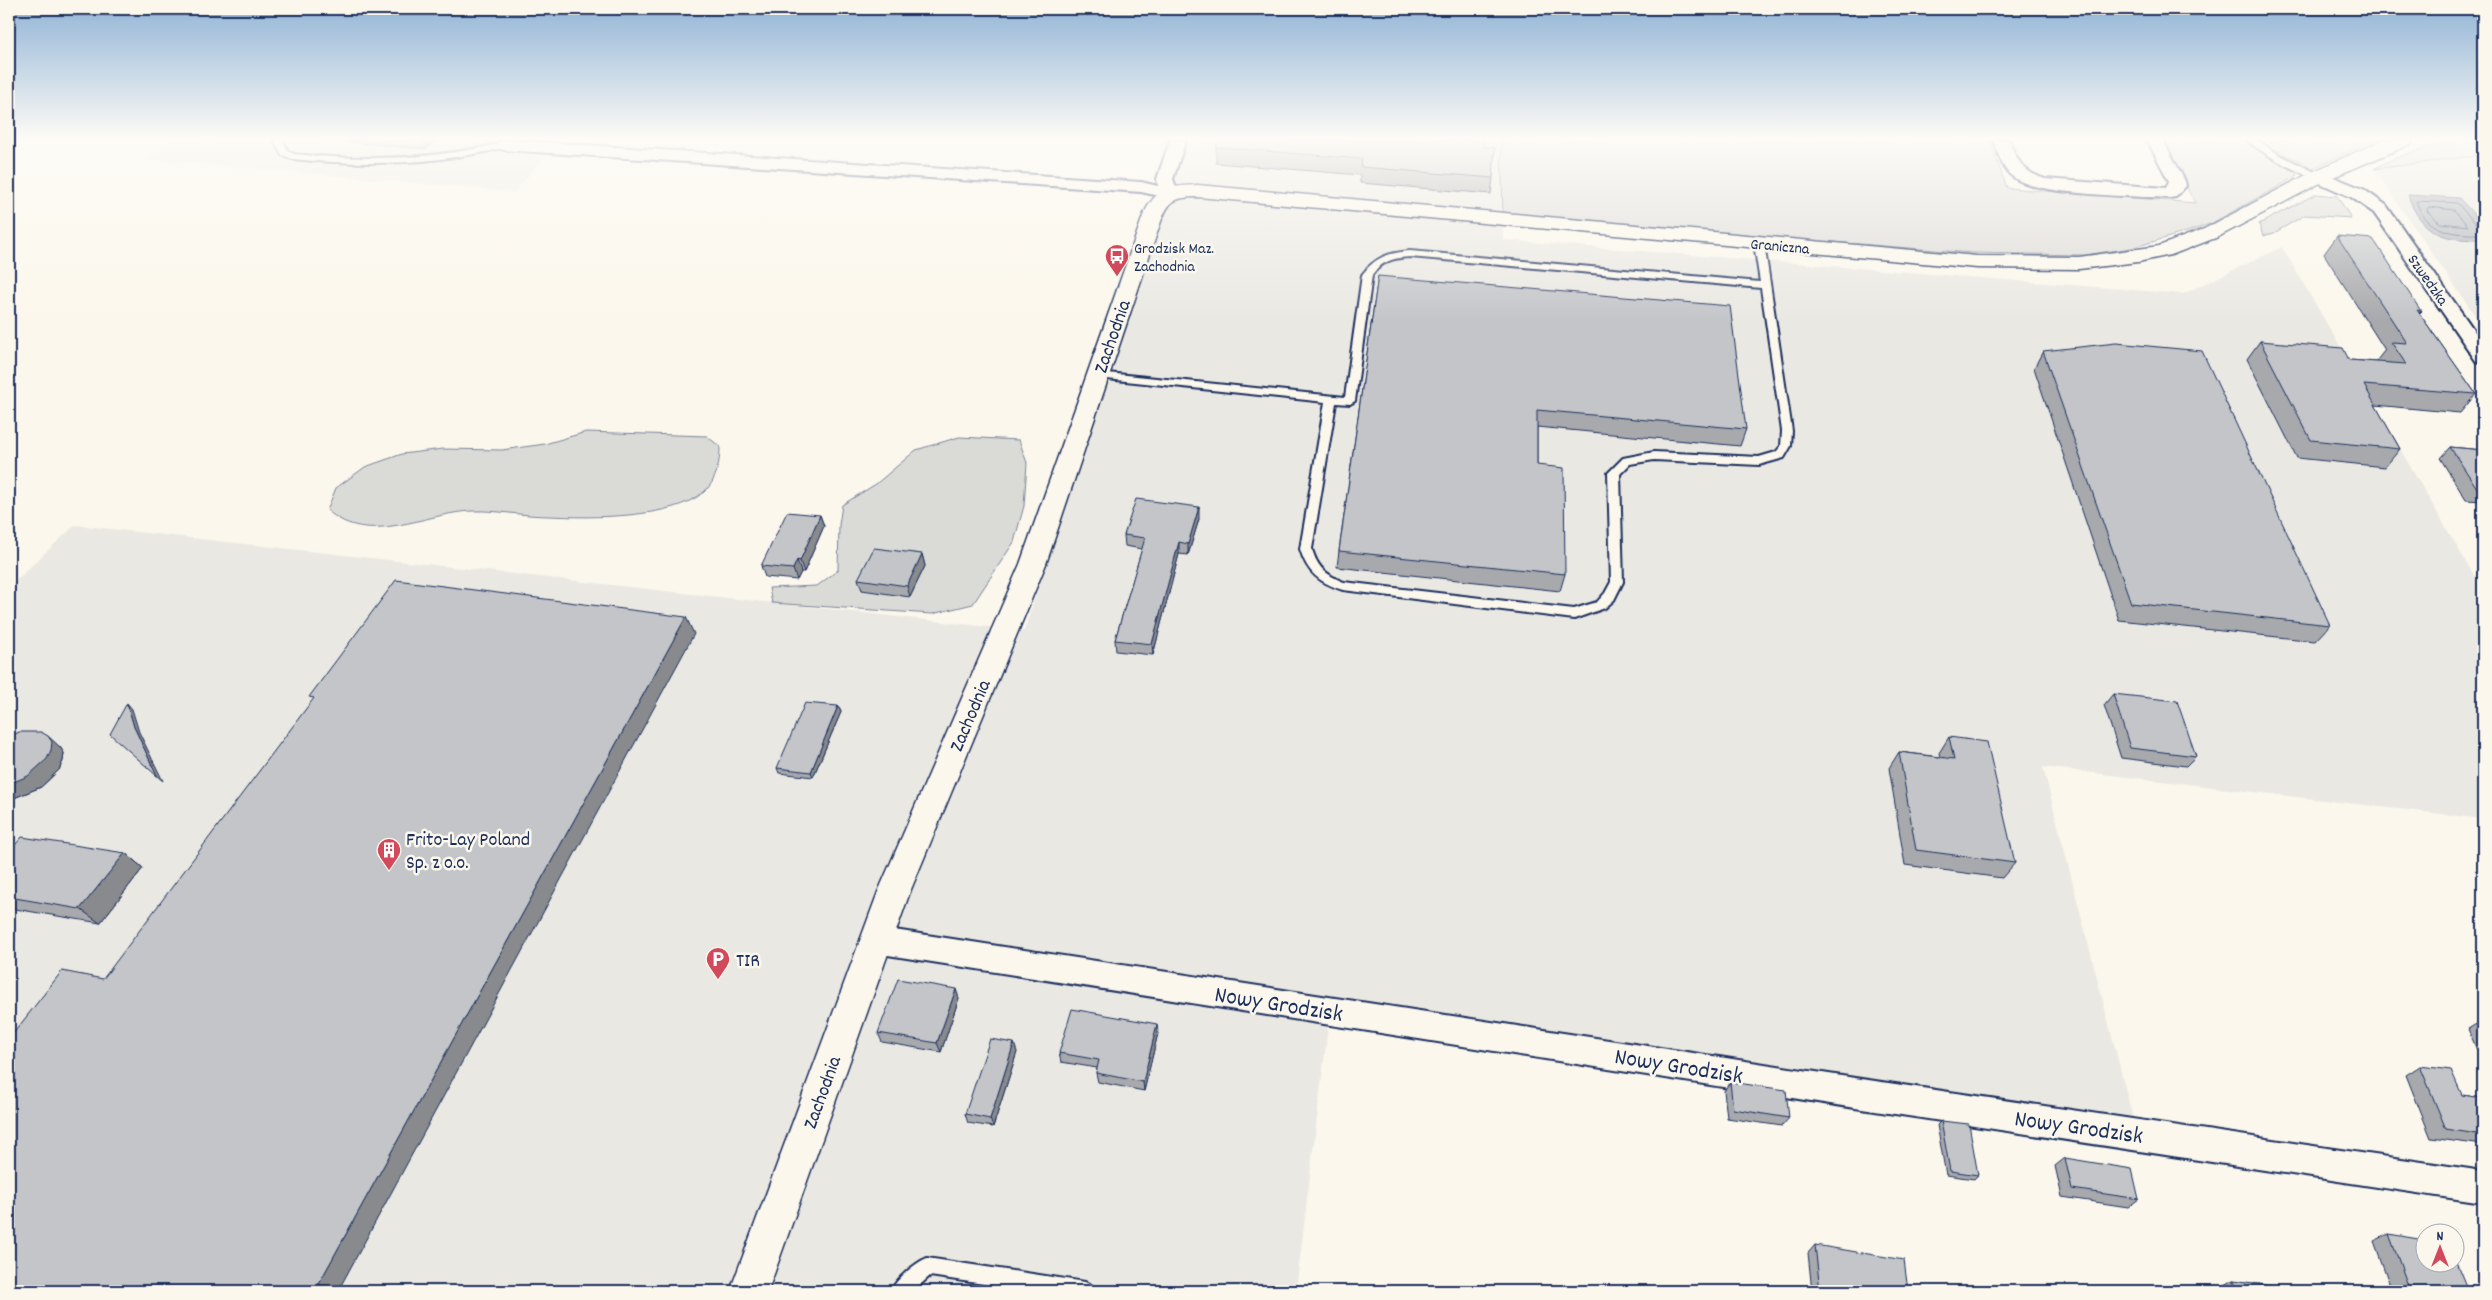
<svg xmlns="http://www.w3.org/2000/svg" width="2492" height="1300" viewBox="0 0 2492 1300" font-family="Dekko,sans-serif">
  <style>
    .built { fill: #eae8e2 }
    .green { fill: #dadad7; stroke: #7a849a }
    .water { fill: #afb3bb; stroke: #747e96 }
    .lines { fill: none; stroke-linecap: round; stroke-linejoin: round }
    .shore { stroke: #566483; stroke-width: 1 }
    .lane-casing { stroke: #1b2f5e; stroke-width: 4 }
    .street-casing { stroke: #1b2f5e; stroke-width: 4 }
    .secondary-casing { stroke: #1b2f5e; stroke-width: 3 }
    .lane { fill: #fbf7ec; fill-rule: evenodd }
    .street { fill: #fbf7ec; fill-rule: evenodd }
    .secondary { fill: #fbf7ec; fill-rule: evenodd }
    .wall { fill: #a8a9ad; stroke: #1b2f5e }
    .shaded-wall { fill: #888a8d; stroke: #1b2f5e }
    .building { fill: #c3c5c9; stroke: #1b2f5e }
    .labels { text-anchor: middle; stroke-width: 5; stroke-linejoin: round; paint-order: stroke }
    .far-street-label { font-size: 16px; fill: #1b2f5e; stroke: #fbf7ec }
    .far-poi-label { font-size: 16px; fill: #1b2f5e; stroke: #fbf7ec; text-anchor: start }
    .street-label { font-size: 20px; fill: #1b2f5e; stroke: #fbf7ec }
    .poi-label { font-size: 20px; fill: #1b2f5e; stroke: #fbf7ec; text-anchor: start }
    .near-street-label { font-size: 24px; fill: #1b2f5e; stroke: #fbf7ec }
  </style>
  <rect width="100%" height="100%" fill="#fbf7ec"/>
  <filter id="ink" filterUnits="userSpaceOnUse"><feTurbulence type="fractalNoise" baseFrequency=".02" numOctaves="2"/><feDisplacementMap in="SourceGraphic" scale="10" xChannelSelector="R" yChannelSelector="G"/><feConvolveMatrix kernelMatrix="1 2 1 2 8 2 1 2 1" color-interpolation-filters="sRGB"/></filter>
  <g filter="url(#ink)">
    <!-- built -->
    <g class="built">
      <polygon points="171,140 559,140 514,192 147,159"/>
      <polygon points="1186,140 1501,140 1503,240 2183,294 2282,247 2483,591 2483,819 2043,767 2136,1130 1329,995 1328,1027 1296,1291 9,1291 9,587 75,525 1024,631"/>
      <polygon points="2483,154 2483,327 2374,169"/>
    </g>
    <!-- green -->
    <g class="green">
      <polygon points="1501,140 1989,140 2007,188 2195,203 2162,140 2242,140 2295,171 2297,176 2212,223 2187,232 2131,248 2085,255 1973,253 1503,216"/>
      <polygon points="2267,140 2376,140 2313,168 2278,150"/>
      <path d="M2463 140H2483V155L2374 169C2401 153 2431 146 2463 140Z"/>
      <polygon points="2316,194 2337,196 2351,218 2305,215 2274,233 2263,236 2259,224"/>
      <path d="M586 432 707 436 720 447C720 461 717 481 704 492 672 519 590 518 549 516 524 516 498 510 473 511 426 512 368 548 327 510L336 488 365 467 402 454 443 449 502 450 545 444Z"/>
      <polygon points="959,437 1019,440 1027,463 1024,506 1014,542 973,604 932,614 772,603 769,588 817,586 838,570 839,525 842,505 876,484 916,450"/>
    </g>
    <!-- water -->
    <path class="water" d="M2408 195 2459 198 2483 224V239C2445 242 2420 233 2408 195Z"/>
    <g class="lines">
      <!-- shore -->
      <g class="shore">
        <polygon points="2429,207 2454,210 2468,226 2440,223 2427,211"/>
        <path d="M2483 227 2478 226 2457 203 2416 201C2426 232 2454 235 2483 234"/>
      </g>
      <!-- lane casing -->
      <g class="lane-casing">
        <g id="lane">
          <path d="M274 140H283L288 151 294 154C364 161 432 160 501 143L504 140H513L507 147C435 165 365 166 292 159L282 155Z"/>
          <path d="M2247 140H2257L2278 154 2323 176C2313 184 2257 150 2247 140Z"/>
          <path d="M1759 240 1764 243 1792 431 1791 446 1784 458 1759 465 1654 460 1630 464 1620 474 1623 582 1614 600 1605 608 1574 619 1343 590C1320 583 1307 573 1300 549L1325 402 1097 378 1092 375 1097 372 1345 397 1362 275C1375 257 1388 253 1410 251L1760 282 1754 243ZM1410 257 1761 288 1782 431 1781 446 1776 452 1759 457 1654 452 1623 458 1608 473 1611 582 1605 593 1597 602 1574 609 1344 582C1326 575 1317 567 1312 549L1336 403 1350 404 1355 401 1372 275C1382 261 1393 258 1410 257Z"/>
          <path d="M927 1258 1085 1282 1091 1285 1094 1291H1030L930 1276 913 1291H891C896 1279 915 1263 927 1258Z"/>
        </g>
      </g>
      <!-- street casing -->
      <g class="street-casing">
        <g id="street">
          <polygon points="509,140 1141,182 1158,186 1157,179 1170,140 1186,140 1173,179 1178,193 1175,197 1169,198 1141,192 504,150 498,148 496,145 498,142"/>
          <path d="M1993 140H2009C2017 161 2023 172 2045 179L2166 188 2169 181 2147 140H2163L2185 181 2186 186 2176 197 2170 198C2136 196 2037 196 2013 177 2002 169 1998 153 1993 140Z"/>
          <polygon points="2319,171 2363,189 2386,205 2483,343 2483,363 2476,361 2374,213 2351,197 2313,180 2311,176 2313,172"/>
          <polygon points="875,927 1855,1078 2483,1171 2483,1203 1855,1108 875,953 865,949 861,940 865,931"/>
        </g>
      </g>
      <!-- secondary casing -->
      <g class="secondary-casing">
        <path id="secondary" d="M2383 140H2413L2411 144 2326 180 2218 237 2171 255 2138 262 2079 269 1977 268 1198 197C1171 197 1168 202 1159 227L1046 564 910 892 768 1291H730L878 892 1020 564 1143 216C1155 188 1169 186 1198 185L1977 256 2079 257 2159 246 2204 229 2312 172Z"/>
      </g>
      <!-- lane -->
      <use href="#lane" class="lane"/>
      <!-- street -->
      <use href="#street" class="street"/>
      <!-- secondary -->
      <use href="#secondary" class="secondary"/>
    </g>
    <!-- wall -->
    <g class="wall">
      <polygon points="348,140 435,140 427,149 349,142"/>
      <polygon points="1216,147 1484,147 1493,178 1491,194 1360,183 1360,175 1216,163"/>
      <polygon points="2337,236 2421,311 2419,313 2476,394 2460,413 2375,405 2400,449 2385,467 2297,458 2247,359 2260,341 2349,360 2378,362 2377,360 2385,350 2324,254"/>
      <polygon points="1378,276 1746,429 1740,446 1537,427 1537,465 1565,574 1560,591 1337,567 1339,551"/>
      <polygon points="2043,351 2330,625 2315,641 2119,620 2034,368"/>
      <polygon points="2450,447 2483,450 2483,501 2466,500 2440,458"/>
      <polygon points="820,515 824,526 804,572 801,572 797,580 765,577 761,566"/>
      <polygon points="1199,519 1188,555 1179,554 1153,655 1116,651 1115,640 1142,549 1125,546 1124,535"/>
      <polygon points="922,554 925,566 910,597 862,590 858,579"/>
      <polygon points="2113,694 2196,756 2186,766 2121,758 2104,705"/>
      <polygon points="838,706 841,712 813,777 779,773 777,768"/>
      <polygon points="9,737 60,747 64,753 63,761 59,770 41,787 14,798 9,798"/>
      <polygon points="1949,737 2015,863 2002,878 1905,865 1889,768 1899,752 1940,757 1939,753"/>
      <polygon points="9,852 125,853 143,868 100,923 9,908"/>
      <polygon points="959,998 941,1052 882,1042 878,1033"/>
      <polygon points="2483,1020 2483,1064 2468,1029"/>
      <polygon points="1158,1033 1144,1091 1098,1082 1096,1073 1097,1068 1061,1062 1059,1053"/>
      <polygon points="1017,1052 993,1127 968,1123 965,1114"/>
      <polygon points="2420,1066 2462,1095 2483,1098 2483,1145 2431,1138 2406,1075"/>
      <polygon points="1730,1082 1789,1118 1782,1126 1727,1118 1724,1091"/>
      <polygon points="1941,1121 1978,1175 1974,1179 1946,1175 1937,1125"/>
      <polygon points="2065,1158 2139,1199 2128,1207 2062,1197 2055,1166"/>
      <polygon points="2389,1234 2468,1291 2392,1291 2374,1241"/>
      <polygon points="1815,1245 1908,1291 1812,1291 1808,1253"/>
      <polygon points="2234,1280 2300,1291 2222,1291 2221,1287"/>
    </g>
    <!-- shaded-wall -->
    <g class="shaded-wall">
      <polygon points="423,140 435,140 427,149"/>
      <polygon points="1199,507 1199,519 1188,555 1188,544"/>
      <polygon points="820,515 824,526 804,572 800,561"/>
      <polygon points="1179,542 1179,554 1153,655 1152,644"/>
      <polygon points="922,554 925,566 910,597 907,586"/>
      <polygon points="797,560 801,572 797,580 793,569"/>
      <polygon points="686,617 694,634 338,1291 318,1285"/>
      <polygon points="127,703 132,709 139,732 163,781 157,776 134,727"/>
      <polygon points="838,706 841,712 813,777 811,772"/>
      <polygon points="48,736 60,747 64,753 63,761 59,770 41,787 14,798 9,793 9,784"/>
      <polygon points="125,853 143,868 100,923 80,909"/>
      <polygon points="956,989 959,998 941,1052 937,1043"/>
      <polygon points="1157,1024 1158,1033 1144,1091 1143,1082"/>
      <polygon points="1014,1043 1017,1052 993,1127 990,1119"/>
    </g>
    <!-- building -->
    <g class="building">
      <polygon points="1218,140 1484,140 1484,147 1495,147 1493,178 1361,167 1362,159 1216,147"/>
      <polygon points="2337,236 2373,239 2421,311 2417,310 2476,394 2364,385 2400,449 2311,440 2260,341 2343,348 2349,360 2406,364 2391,342 2407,343"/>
      <polygon points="1378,276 1730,306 1746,429 1537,410 1537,465 1564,468 1565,574 1339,551"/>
      <polygon points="2116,343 2202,351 2330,625 2131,603 2043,351"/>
      <polygon points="2450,447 2483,450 2483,489 2477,488"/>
      <polygon points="1136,499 1199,507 1188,544 1179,542 1152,644 1115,640 1145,538 1124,535"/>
      <polygon points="787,512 820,515 800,561 797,560 793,569 761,566"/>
      <polygon points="874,548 922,554 907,586 858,579"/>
      <polygon points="396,580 686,617 318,1285 357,1291 9,1291 9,1039 62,971 103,979 314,698 309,697"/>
      <polygon points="2113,694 2177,701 2196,756 2130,748"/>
      <polygon points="127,703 134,727 157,776 110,734"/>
      <polygon points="805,703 838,706 811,772 777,768"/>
      <polygon points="19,732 41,732 48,736 52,742 51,750 47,759 28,776 9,784 9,737"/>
      <polygon points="1949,737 1987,742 2015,863 1916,850 1899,752 1954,759"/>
      <polygon points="22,837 125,853 80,909 9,897 9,852"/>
      <polygon points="898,979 956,989 937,1043 878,1033"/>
      <polygon points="1072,1009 1157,1024 1143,1082 1096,1073 1099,1060 1059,1053"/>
      <polygon points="990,1039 1014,1043 990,1119 965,1114"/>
      <polygon points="2420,1066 2451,1070 2462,1095 2483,1098 2483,1135 2446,1129"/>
      <polygon points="1730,1082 1786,1090 1789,1118 1733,1109"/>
      <polygon points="1941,1121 1969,1124 1978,1175 1950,1171"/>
      <polygon points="2065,1158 2132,1169 2139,1199 2072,1189"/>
      <polygon points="2389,1234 2424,1240 2424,1262 2454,1262 2454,1257 2468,1291 2410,1291"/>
      <polygon points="1815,1245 1904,1260 1908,1291 1820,1291"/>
      <polygon points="2234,1280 2300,1291 2237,1291"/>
    </g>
  </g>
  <!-- sky -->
  <linearGradient id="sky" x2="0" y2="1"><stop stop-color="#91b4d6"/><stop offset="0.43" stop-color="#fdfbf6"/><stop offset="1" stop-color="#fdfbf6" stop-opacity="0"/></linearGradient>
  <rect width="2492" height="322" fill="url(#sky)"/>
  <!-- icons -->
  <defs>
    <g id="bus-pin" transform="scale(1.25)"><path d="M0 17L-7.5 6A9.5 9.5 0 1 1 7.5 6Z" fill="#d1495b" stroke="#fbf7ec"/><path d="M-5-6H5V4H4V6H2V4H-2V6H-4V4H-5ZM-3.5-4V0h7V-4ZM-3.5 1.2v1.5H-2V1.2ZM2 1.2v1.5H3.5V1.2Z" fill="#fff"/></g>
    <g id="building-pin" transform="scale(1.25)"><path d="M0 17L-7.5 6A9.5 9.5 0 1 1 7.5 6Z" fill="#d1495b" stroke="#fbf7ec"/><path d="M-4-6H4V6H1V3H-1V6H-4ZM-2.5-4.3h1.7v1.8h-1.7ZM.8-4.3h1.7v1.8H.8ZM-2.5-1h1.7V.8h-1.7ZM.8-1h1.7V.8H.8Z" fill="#fff"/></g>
    <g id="parking-pin" transform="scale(1.25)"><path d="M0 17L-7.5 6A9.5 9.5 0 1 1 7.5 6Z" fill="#d1495b" stroke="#fbf7ec"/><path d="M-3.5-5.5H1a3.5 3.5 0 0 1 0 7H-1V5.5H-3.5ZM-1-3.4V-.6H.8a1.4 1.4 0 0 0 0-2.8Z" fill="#fff"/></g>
  </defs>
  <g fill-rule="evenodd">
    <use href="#bus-pin" x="1117" y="256"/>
    <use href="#building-pin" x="389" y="850"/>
    <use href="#parking-pin" x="718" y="959"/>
  </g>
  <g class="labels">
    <!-- far-street labels -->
    <g class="far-street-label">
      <text transform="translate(1780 245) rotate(5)" y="6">Graniczna</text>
      <text transform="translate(2429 279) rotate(55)" y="6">Szwedzka</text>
    </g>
    <!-- far-poi labels -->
    <g class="far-poi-label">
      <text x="1134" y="253">Grodzisk Maz.<tspan x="1134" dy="18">Zachodnia</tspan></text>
    </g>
    <!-- street labels -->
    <g class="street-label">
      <text transform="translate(1111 336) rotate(-71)" y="7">Zachodnia</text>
      <text transform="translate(969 715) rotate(-67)" y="7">Zachodnia</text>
      <text transform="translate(821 1092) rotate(-70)" y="7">Zachodnia</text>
    </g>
    <!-- poi labels -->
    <g class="poi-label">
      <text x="406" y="845">Frito-Lay Poland<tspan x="406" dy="23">Sp. z o.o.</tspan></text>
      <text x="736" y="966">TIR</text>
    </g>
    <!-- near-street labels -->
    <g class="near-street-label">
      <text transform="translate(1279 1003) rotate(9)" y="8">Nowy Grodzisk</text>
      <text transform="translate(1679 1065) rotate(9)" y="8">Nowy Grodzisk</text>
      <text transform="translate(2079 1126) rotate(8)" y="8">Nowy Grodzisk</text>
    </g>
  </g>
  <!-- margin -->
  <rect width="2492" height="1300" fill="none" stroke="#fbf7ec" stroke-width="30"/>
  <rect x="15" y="15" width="2462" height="1270" fill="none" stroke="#1b2f5e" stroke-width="2" filter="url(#ink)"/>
  <!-- north arrow -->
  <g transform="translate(2440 1248)"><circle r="24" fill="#fbf7ec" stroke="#a1a7b3"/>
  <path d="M0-4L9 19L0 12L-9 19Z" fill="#d1495b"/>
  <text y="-8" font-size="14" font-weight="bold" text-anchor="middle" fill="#1b2f5e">N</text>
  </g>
</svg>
